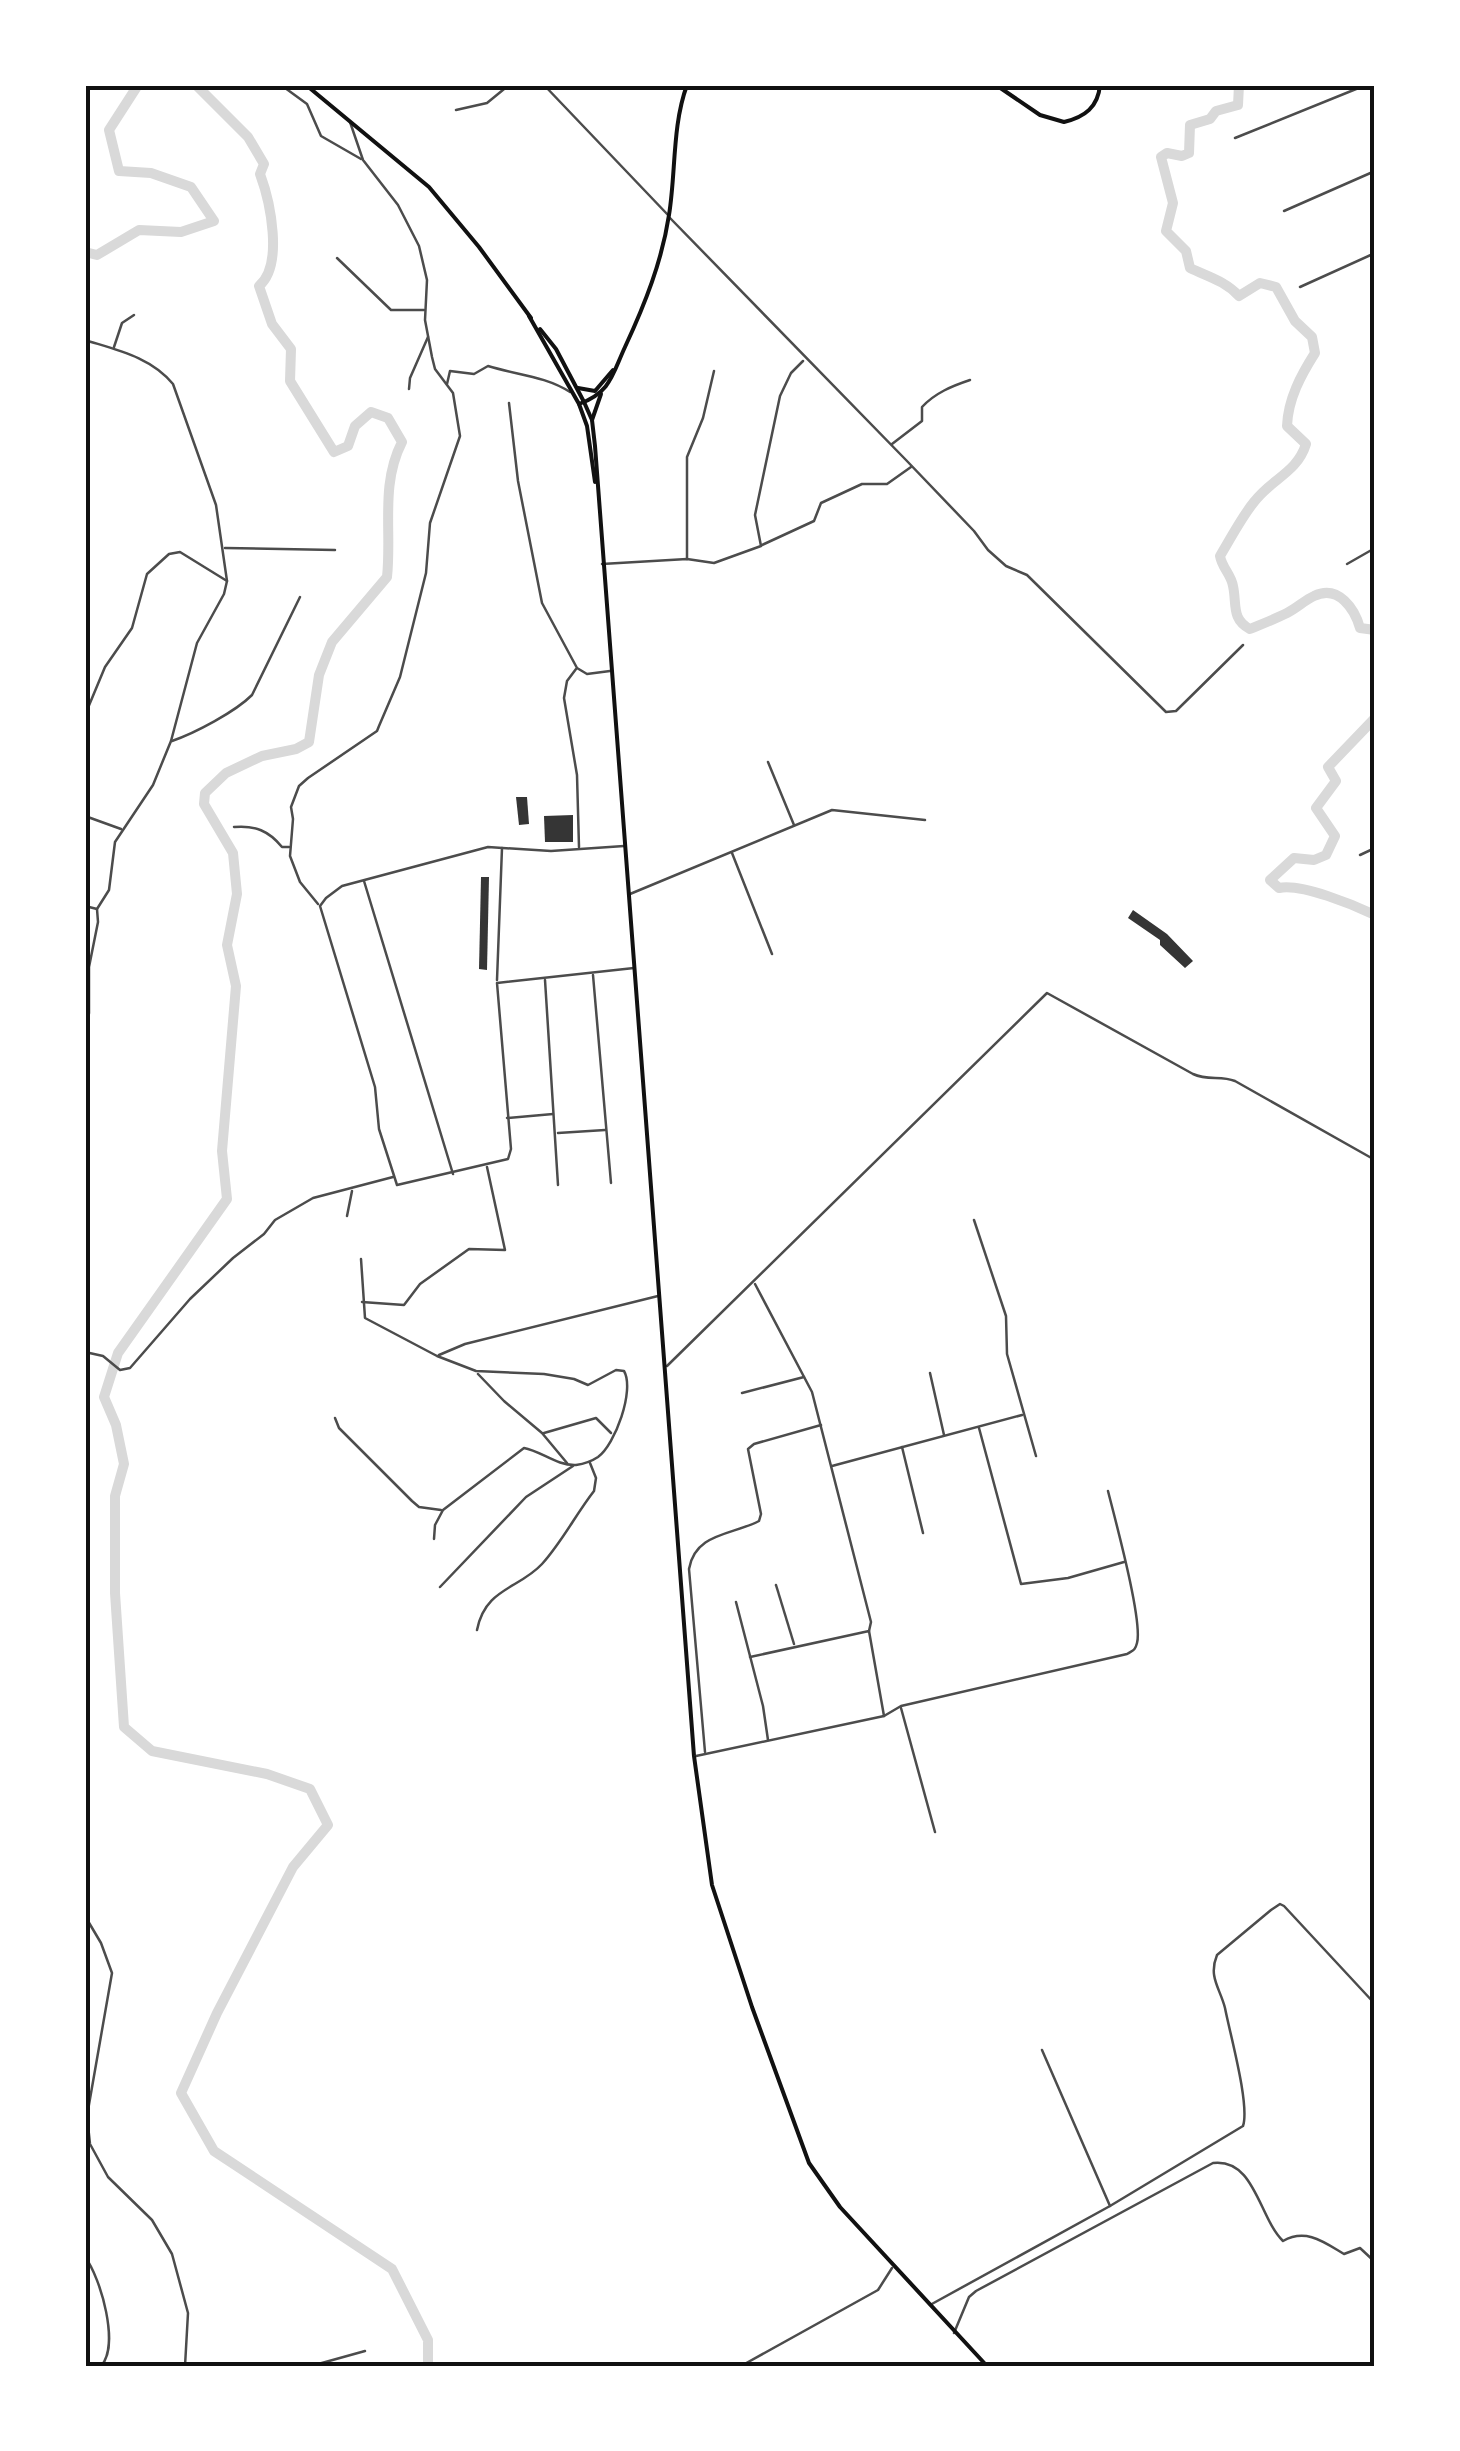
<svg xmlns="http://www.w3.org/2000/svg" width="1460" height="2451" viewBox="0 0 1460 2451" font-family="Helvetica,sans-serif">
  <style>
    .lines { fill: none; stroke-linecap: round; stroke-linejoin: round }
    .river { stroke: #d9d9d9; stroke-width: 10 }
    .building { fill: #353535 }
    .minor { stroke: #4c4c4c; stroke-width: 2.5 }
    .tertiary { stroke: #4c4c4c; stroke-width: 2.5 }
    .secondary { stroke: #111; stroke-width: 4 }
    .trunk { stroke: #111; stroke-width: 4 }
    .neatline { fill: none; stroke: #111; stroke-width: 4 }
  </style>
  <rect width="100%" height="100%" fill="#fff"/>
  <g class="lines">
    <!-- river -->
    <g class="river">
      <path d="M196 85 248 137 264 164 260 174C270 201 284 265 259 286L272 324 291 349 290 381 334 452 348 446 355 426 371 412 388 418 402 442C380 485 392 531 387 577L332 642 319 675 309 742 296 749 262 756 226 773 205 793 204 804 233 853 237 894 227 945 236 986 222 1151 227 1199 118 1353 104 1397 116 1425 124 1464 115 1496V1593L124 1727 152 1751 267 1774 310 1789 328 1825 293 1867 217 2013 181 2093 214 2151 392 2269 428 2340V2366"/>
      <path d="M1239 85 1238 105 1216 111 1210 119 1190 125 1189 153 1182 156 1167 153 1161 157 1173 203 1166 231 1186 251 1190 268C1209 277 1225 281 1239 296L1260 283 1276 287 1295 321 1312 337 1315 353C1301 375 1288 399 1287 426L1306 444C1297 473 1271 479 1254 502 1241 518 1231 538 1220 556 1222 568 1231 574 1233 586 1237 604 1231 619 1250 629 1262 624 1275 619 1287 613 1297 608 1305 600 1314 596 1339 584 1355 610 1360 628L1375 630"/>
      <polyline points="85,252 97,255 139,230 181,232 214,221 191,187 151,173 119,171 109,130 138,85"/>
      <path d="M1375 718 1328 767 1336 781 1316 808 1335 836 1326 855 1314 860 1294 858 1270 880 1279 888C1301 883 1354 905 1375 915"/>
    </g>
  </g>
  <!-- building -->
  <g class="building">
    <polygon points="516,797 527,797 529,824 519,825"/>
    <polygon points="573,815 573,842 545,842 544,816"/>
    <polygon points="481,877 489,877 487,970 479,969"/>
    <polygon points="1133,910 1167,934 1193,961 1185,968 1160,945 1160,940 1128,918"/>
  </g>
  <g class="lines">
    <!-- minor -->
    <g class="minor">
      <polyline points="281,85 307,104 321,136 361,159"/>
      <polyline points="456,110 487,103 509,85"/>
      <polyline points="1235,138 1366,85"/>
      <polyline points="1284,211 1375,171"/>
      <polyline points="670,218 906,460 974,531 988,550 1006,566 1027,575 1166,712 1176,711 1243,645"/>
      <polyline points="337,258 391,310 424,310"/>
      <polyline points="1300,287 1375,253"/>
      <path d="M85 340C117 350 151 357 173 384L216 505 227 581 224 594 197 643 171 741 153 785 115 842 109 890 97 909 98 922 89 967V1013L85 1037"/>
      <polyline points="114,347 122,323 134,315"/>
      <path d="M447 384 450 371 474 374 488 366C517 375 545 376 570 392"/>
      <polyline points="409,389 410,378 428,337"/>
      <polyline points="509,403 518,481 542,603 577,668 587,674 610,671"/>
      <path d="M892 444 922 421V407C935 393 952 386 970 380"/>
      <polyline points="762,545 814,521 821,503 862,484 887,484 911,467"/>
      <polyline points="225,548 335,550"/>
      <polyline points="687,559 687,457 703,418 714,371"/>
      <polyline points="602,564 687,559 714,563 761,546 755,515 780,396 791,373 803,361"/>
      <polyline points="1347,564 1375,548"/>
      <polyline points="576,669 567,681 564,698 577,775 579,847"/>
      <polyline points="85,715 105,667 132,628 147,574 169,554 180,552 227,581"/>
      <path d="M172 741C195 733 235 712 252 695L300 597"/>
      <polyline points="768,762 794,825"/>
      <polyline points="85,816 121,829"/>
      <path d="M234 827C255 825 269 831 282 847H289"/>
      <polyline points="624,846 551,851 488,847 342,886 326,898 320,906 375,1087 379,1129 397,1185 508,1159 511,1149 497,983 634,968"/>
      <polyline points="732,853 772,954"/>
      <polyline points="1360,855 1375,848"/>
      <polyline points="364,881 453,1174"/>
      <polyline points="630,894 832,810 925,820"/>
      <polyline points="318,904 300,882 290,856 293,819 291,807 299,786 308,778 377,731 379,726 400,677 426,573 430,523 460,436 453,393 435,369 432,357 425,320 427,280 419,246 398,205 363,160 350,122"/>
      <polyline points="85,906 97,909"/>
      <polyline points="593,975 611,1183"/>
      <polyline points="497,980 502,848"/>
      <polyline points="545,980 558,1185"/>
      <polyline points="507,1118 553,1114"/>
      <polyline points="558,1133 605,1130"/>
      <polyline points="347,1216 352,1191"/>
      <polyline points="974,1220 1006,1316 1007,1354 1036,1456"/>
      <path d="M361 1259 365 1318 437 1356 476 1371 544 1374 574 1379 588 1385 616 1370 624 1371C635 1390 615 1445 598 1457 592 1461 583 1464 576 1465 557 1466 541 1451 524 1448L443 1510 435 1525 434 1539"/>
      <polyline points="755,1284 812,1392 871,1622 869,1631"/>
      <polyline points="362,1302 404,1305 420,1284 469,1249 505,1250 487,1167"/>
      <polyline points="85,1352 103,1356 120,1370 130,1368 190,1299 233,1258 264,1234 275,1220 313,1198 393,1177"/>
      <polyline points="439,1355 465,1344 658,1296"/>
      <path d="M667 1366 1047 993 1193 1074C1208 1081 1221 1075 1235 1081L1375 1160"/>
      <polyline points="930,1373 944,1435"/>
      <polyline points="478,1374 504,1401 542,1433 567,1463"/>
      <polyline points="742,1393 804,1377"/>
      <polyline points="335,1418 339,1428 412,1501 419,1507 441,1510"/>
      <polyline points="979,1428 1021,1584 1068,1578 1124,1562"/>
      <polyline points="544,1433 596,1418 611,1433"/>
      <polyline points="902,1447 923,1533"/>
      <polyline points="832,1466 1022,1415"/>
      <polyline points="776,1585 794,1644"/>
      <polyline points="440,1587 526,1497 573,1466"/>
      <polyline points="736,1602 763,1706 768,1740"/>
      <path d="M477 1630C485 1588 519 1589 542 1564 562 1542 576 1514 594 1491L596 1478 590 1463"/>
      <polyline points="750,1657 869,1631 884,1716"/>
      <polyline points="901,1708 935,1832"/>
      <path d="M705 1752 689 1569C695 1533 732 1535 759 1521L761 1514 748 1449 754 1444 821 1425"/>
      <path d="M696 1756 884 1716 901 1706 1127 1654C1133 1650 1135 1651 1137 1643 1143 1621 1115 1519 1108 1491"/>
      <polyline points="85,1916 101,1943 112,1973 87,2116 90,2144 108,2177 152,2220 172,2254 188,2313 185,2366"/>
      <path d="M1110 2206 1243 2126C1250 2105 1230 2034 1225 2008 1220 1988 1208 1977 1217 1955L1271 1910 1280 1904 1284 1906 1375 2004"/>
      <path d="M85 2257C101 2278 120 2346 101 2366"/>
      <polyline points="930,2305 1110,2206 1042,2050"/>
      <path d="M954 2333 969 2297 976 2291 1213 2163C1255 2158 1259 2218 1283 2241 1306 2228 1324 2242 1344 2254L1360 2248 1375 2262"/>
      <polyline points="311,2366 365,2351"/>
      <polyline points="741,2366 878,2290 892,2268"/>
    </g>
    <!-- tertiary -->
    <polyline class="tertiary" points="544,85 668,215"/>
    <!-- secondary -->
    <g class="secondary">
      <polyline points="584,402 592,420 595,446 694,1756 712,1885 752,2007 809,2163 840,2207 987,2366"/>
      <polyline points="579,404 587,426 595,482"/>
    </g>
    <!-- trunk -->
    <g class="trunk">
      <polyline points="306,85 429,187 479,247 531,318"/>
      <path d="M996 85 1040 115 1064 122C1085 117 1098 107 1100 85"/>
      <path d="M529 316 579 404C611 392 612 375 625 347 645 304 662 261 669 215 676 172 672 126 687 85"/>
      <polyline points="540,329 556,349 584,402"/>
      <polyline points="578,388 595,391 613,370"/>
      <polyline points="592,420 601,394"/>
    </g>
  </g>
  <!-- border -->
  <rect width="1460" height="2451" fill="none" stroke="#ffffff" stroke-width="175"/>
  <rect x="88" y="88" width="1284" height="2276" class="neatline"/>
</svg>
